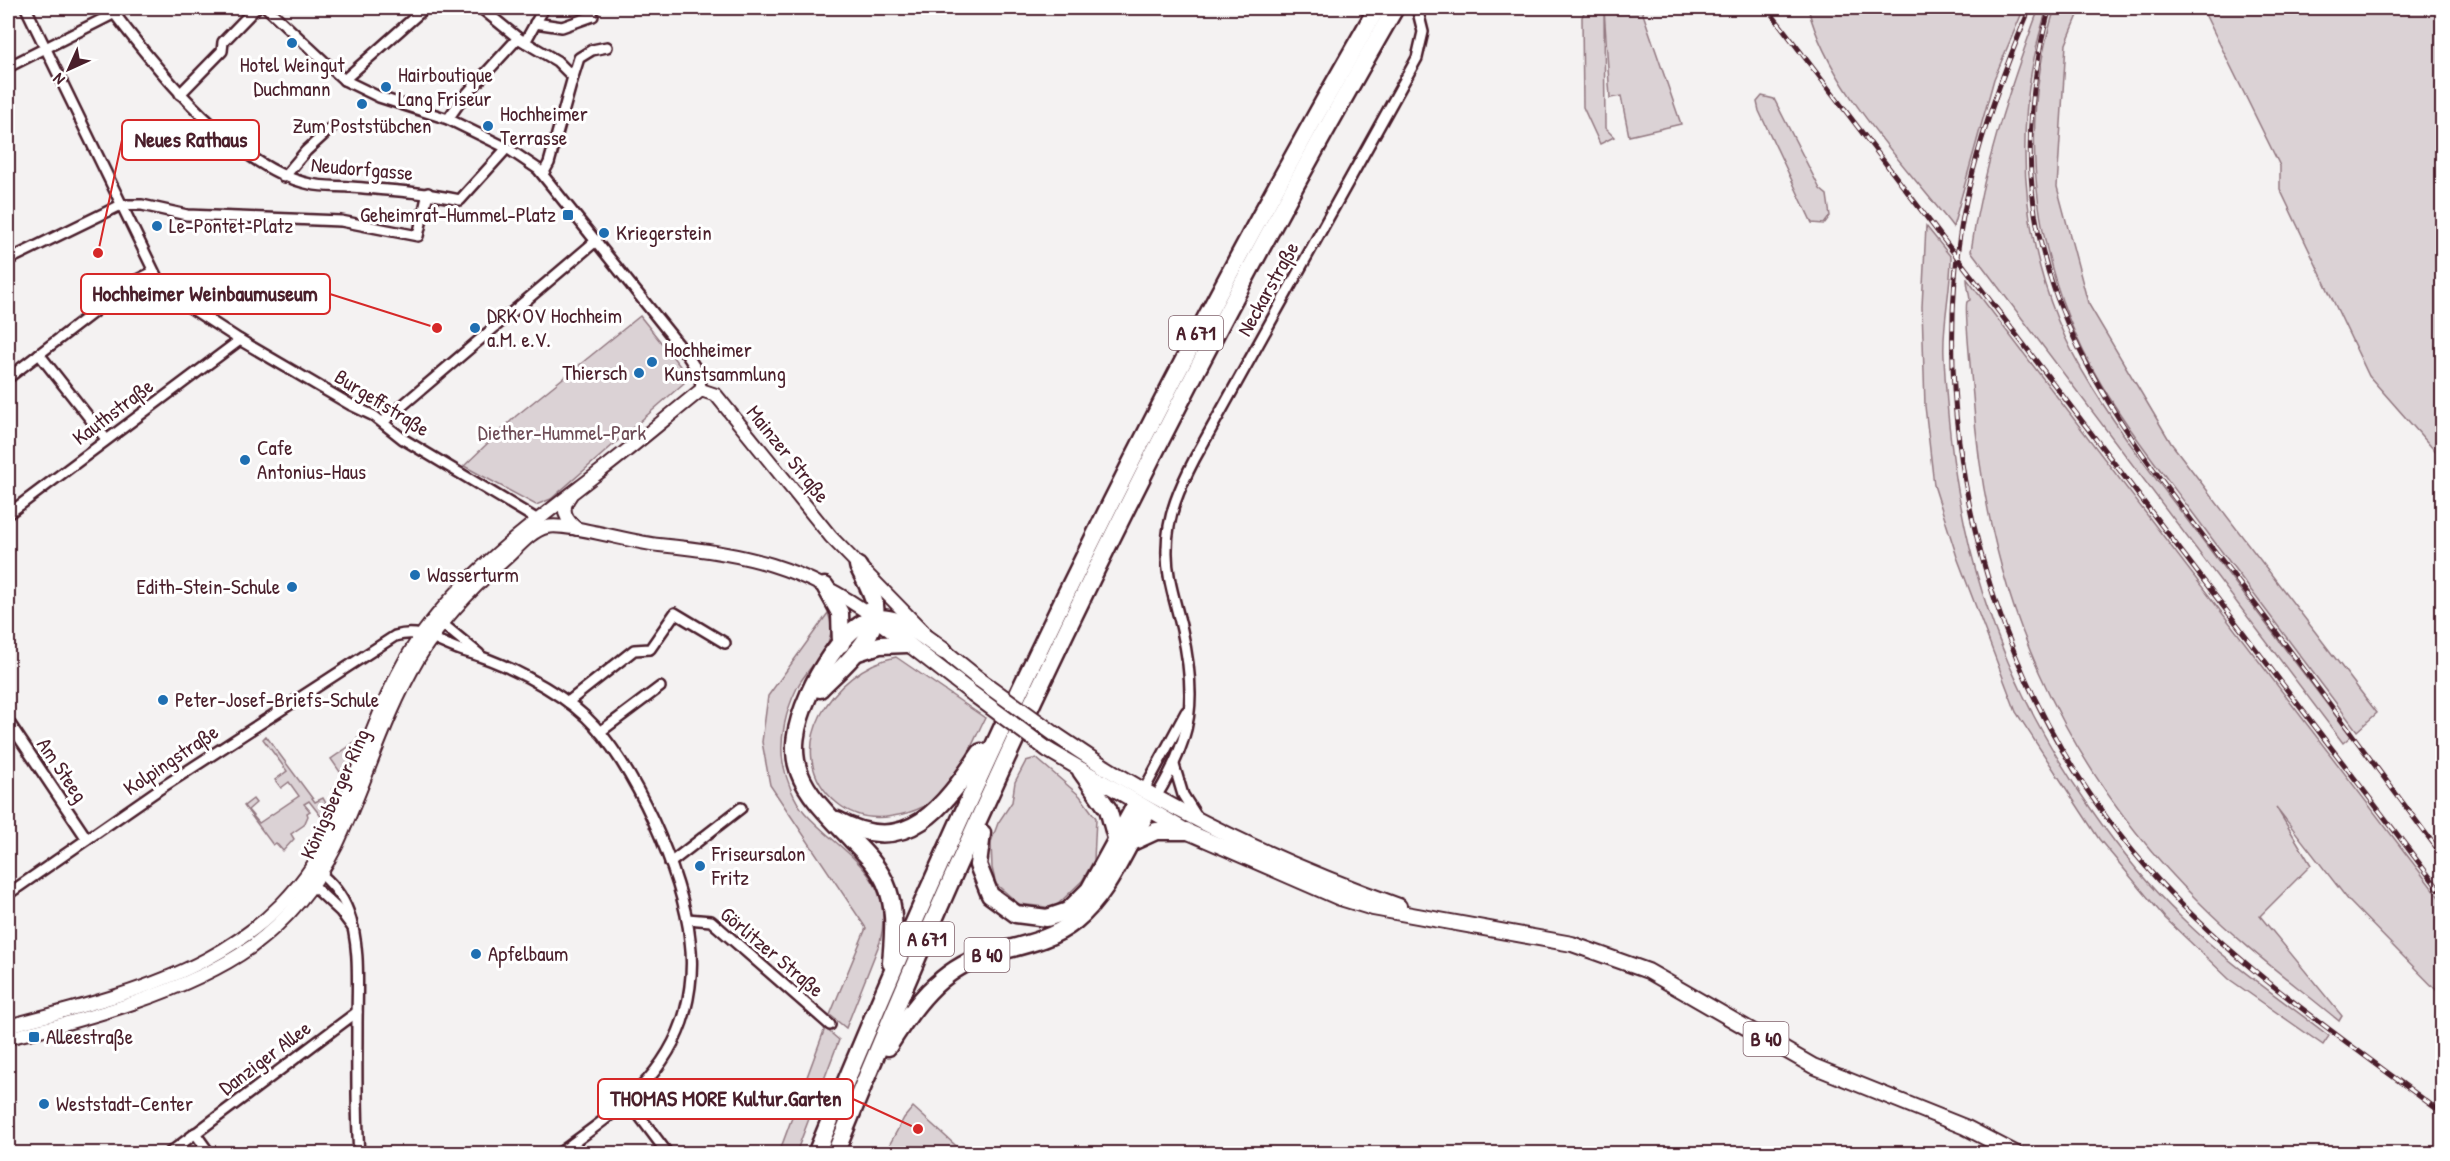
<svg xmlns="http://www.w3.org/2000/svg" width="2450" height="1161" viewBox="0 0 2450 1161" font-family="'Patrick Hand',sans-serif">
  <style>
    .green { fill: #dbd2d5; stroke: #927880; stroke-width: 1.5 }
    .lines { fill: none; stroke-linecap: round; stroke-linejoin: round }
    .minor-casing { stroke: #4a1f2b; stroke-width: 14 }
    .secondary-casing { stroke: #4a1f2b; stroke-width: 16 }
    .primary-casing { stroke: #4a1f2b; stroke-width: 18 }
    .motorway-casing { stroke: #4a1f2b; stroke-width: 21 }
    .minor { stroke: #fff; stroke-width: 9 }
    .secondary { stroke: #fff; stroke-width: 12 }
    .primary { stroke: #fff; stroke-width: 14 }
    .motorway { stroke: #fff; stroke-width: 16 }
    .rail-casing { stroke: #4a1f2b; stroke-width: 5 }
    .rail { stroke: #fff; stroke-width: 3; stroke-dasharray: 9; stroke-linecap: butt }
    .primary-bridge-casing { stroke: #4a1f2b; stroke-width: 18; stroke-linecap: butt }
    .primary-bridge { stroke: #fff; stroke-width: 14 }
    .poi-dot { fill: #1f6fb2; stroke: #fff; stroke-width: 2 }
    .labels { text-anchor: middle; stroke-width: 6; stroke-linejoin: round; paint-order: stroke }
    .shield { fill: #fff; stroke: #80626b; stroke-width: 1.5 }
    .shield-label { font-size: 20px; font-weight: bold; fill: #4a1f2b }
    .poi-label { font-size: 21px; fill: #4a1f2b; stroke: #fff; text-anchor: start }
    .street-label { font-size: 21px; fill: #4a1f2b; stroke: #fff }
    .park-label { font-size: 21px; fill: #6e4c56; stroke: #fff }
    .leader { fill: none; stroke: #d62828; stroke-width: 2 }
    .callout-dot { fill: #d62828; stroke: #fff; stroke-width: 2 }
    .callout { fill: #fff; stroke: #d62828; stroke-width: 2 }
    .callout-label { font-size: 22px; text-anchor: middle; font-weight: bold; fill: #4a1f2b }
  </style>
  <rect width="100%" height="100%" fill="#f4f2f2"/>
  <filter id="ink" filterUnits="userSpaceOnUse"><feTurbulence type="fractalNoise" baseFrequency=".0167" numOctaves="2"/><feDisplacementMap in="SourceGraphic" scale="12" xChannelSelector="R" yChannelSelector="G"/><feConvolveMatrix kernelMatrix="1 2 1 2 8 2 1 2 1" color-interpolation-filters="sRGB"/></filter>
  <g filter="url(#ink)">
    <!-- green -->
    <g class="green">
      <polygon points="1586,8 1641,8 1681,124 1629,136 1621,96 1610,98 1604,9 1605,128 1614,137 1600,144 1583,107 1582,17"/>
      <path d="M1808 8H2024L1994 79 1953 227C1903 162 1828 87 1808 8Z"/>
      <path d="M2039 8H2047C2007 134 2021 274 2092 387 2123 437 2159 483 2195 530 2247 599 2299 668 2351 736L2343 743 1971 251C1983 167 2010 87 2039 8Z"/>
      <path d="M2055 8H2081L2066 44 2057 187 2088 303 2171 443 2377 713 2357 731C2307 665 2257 598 2207 532 2171 483 2132 436 2101 384 2035 272 2015 132 2055 8Z"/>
      <polygon points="2202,8 2442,8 2442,459 2369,376 2280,189 2280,166"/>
      <polygon points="1762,96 1774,99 1820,189 1827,195 1830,216 1824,224 1812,223 1759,111 1757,102"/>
      <path d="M1926 226 1951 257C1951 290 1942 324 1944 357 1952 530 1991 667 2091 809 2118 848 2147 885 2182 918 2226 962 2280 998 2329 1036L2323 1045 2229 979 2165 918 2099 839 2016 712 1957 557 1934 485 1925 406 1922 307Z"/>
      <path d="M1967 279 2442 901V996L2349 901 2276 807 2311 865 2260 916 2342 1016 2339 1021C2292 982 2244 947 2201 904 2060 766 1986 592 1973 396 1972 384 1964 307 1967 302 1967 301 1969 301 1970 300 1970 298 1967 285 1967 279Z"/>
      <polygon points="640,316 684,371 684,383 551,499 536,505 464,466 516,416"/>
      <path d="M828 613C842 644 808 664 797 688 786 710 779 739 783 763 786 779 794 801 805 813 842 854 897 875 880 942L846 1028 830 1015 866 928 770 785 762 742 768 696Z"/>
      <path d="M896 657 985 718C973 742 963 769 945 790 932 805 912 813 893 816 872 820 854 817 837 803 777 753 833 669 896 657Z"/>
      <polygon points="366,729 338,800 332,790 345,779 331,759 351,745"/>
      <polygon points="266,736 315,802 323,798 332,814 327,824 309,801 304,804 310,811 307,813 308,816 304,825 291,834 294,839 283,851 276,843 273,845 244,806 253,799 256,803 248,810 259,823 299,796 289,782 281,788 275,780 287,771 263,739"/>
      <polygon points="1036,758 1080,796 1096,818 1094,860 1082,881 1054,908 1019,904 996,884 992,868 991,842 998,823 1012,802 1015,782 1026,761"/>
      <polygon points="825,1028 839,1040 796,1153 779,1153"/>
      <polygon points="913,1107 964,1153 885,1153 904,1118"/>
    </g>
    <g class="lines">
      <!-- minor casing -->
      <g class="minor-casing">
        <g id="minor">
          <polyline points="26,8 163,290 240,340 351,405 374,416 403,439 533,517 539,525"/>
          <polyline points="267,8 344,80 379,97 448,119 507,148 538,169 687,355 700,375 701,390"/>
          <polyline points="481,8 518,38 557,61 573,77 549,163 543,174"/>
          <path d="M114 13C158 71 237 169 310 184 323 187 338 186 351 187 388 190 424 192 460 200L507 148"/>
          <polyline points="535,23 562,27 593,16"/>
          <polyline points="525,42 544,8"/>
          <polyline points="8,67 125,8"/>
          <polyline points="573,77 579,58 592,50 607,47"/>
          <polyline points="344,80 425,8"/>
          <polyline points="180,94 222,51 223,42 256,8"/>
          <polyline points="448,119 462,99 518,38"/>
          <polyline points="284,177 306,151 332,127"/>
          <polyline points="8,260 121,205 142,205 187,215 341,221 418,236 428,193"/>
          <polyline points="39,354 106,439"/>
          <polyline points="8,378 133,282 153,272"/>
          <polyline points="383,422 597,240"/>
          <polyline points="8,514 240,340"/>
          <polyline points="439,621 479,654"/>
          <polyline points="568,702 634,650 650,649 675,613 725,643"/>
          <polyline points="8,721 87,839"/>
          <polyline points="600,732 660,687"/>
          <polyline points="1174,765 1183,795 1197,817"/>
          <polyline points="1144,790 1186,712"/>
          <path d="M1156 797C1193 737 1197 698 1182 630 1176 603 1166 577 1167 549 1167 515 1180 487 1195 458L1417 58 1423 32 1417 8"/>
          <polyline points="670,863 741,808"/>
          <path d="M317 871C330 881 342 895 348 911 361 945 357 988 357 1025 357 1068 356 1110 359 1154"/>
          <polyline points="310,883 341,912 353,928"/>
          <path d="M8 894 158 790 395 636C422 628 438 643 463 651 503 662 556 689 586 717 633 761 684 876 690 940 693 963 691 989 685 1012 667 1079 610 1116 558 1154"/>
          <polyline points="687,919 711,921 830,1025"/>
          <polyline points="629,1102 668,1154"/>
          <polyline points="195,1133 210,1154"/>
          <polyline points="168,1154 357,1012"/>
        </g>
      </g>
      <!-- secondary casing -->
      <g class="secondary-casing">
        <g id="secondary">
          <path d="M570 496C560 509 565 519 577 529"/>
          <path d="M8 1026C141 991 276 961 337 821 363 762 385 683 423 633 469 570 532 524 593 477 630 449 665 419 701 390L716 395 831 537 923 631"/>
          <path d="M8 1038C83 1020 188 992 251 947 287 920 316 886 336 846 365 785 384 717 418 659 440 621 471 589 504 560 517 549 530 531 547 527 565 522 634 543 659 545 744 553 804 566 875 618"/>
        </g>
      </g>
      <!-- primary casing -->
      <g class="primary-casing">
        <g id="primary">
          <polyline points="875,618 973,694"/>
          <polyline points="944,651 980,680"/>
          <path d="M1056 735C1161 808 1279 863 1399 906"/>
          <polyline points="1048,750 1186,831 1340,898 1373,908 1572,944 1648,971 1813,1066 1965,1127 2017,1154"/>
        </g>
      </g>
      <!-- motorway casing -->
      <g class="motorway-casing">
        <g id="motorway">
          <polyline points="825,586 840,613 841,644"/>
          <polyline points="855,653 880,645 907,644"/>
          <path d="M820 689C840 668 880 638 875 605 872 591 864 579 858 566"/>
          <polyline points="1081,771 1108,809 1116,838"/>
          <path d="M837 820C909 860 946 803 981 752"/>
          <polyline points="982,833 978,865 990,895 1016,914 1047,918 1068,911 1089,890 1136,804"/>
          <polyline points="1130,843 1156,831 1186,831"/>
          <path d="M891 963C893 936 897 908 885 882 877 865 865 853 852 840 803 789 777 766 809 694 819 671 839 638 860 625 890 605 920 635 944 651"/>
          <path d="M888 1047C913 1007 939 970 986 955 1017 946 1049 942 1075 921 1110 892 1125 848 1148 811"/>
          <path d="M816 1154C977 759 1164 377 1377 8"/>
          <path d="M835 1154C995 759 1183 376 1395 8"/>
        </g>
      </g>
      <!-- minor -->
      <use href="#minor" class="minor"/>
      <!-- secondary -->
      <use href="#secondary" class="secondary"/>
      <!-- primary -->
      <use href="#primary" class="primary"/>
      <!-- motorway -->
      <use href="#motorway" class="motorway"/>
      <!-- rail casing -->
      <g class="rail-casing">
        <g id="rail">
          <polyline points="1767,8 2442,893"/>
          <path d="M2030 8C1994 94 1962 184 1955 278 1938 494 2011 721 2159 881 2242 971 2345 1040 2442 1113"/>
          <path d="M2050 8C2040 40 2035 75 2032 109 2014 310 2133 442 2246 592 2312 679 2376 768 2442 855"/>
        </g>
      </g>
      <!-- rail -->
      <use href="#rail" class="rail"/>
      <!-- primary-bridge casing -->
      <g class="primary-bridge-casing">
        <g id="primary-bridge">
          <polyline points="980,680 1056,735"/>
          <polyline points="973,694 1048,750"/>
        </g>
      </g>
      <!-- primary-bridge -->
      <use href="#primary-bridge" class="primary-bridge"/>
    </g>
  </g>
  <!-- markers -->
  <g class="poi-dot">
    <circle cx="292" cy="43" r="6"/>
    <circle cx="386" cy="87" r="6"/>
    <circle cx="362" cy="104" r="6"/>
    <circle cx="488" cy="126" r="6"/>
    <rect x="562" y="209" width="12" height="12" rx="3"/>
    <circle cx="157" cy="226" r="6"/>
    <circle cx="604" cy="233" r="6"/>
    <circle cx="475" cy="328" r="6"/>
    <circle cx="652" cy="362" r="6"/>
    <circle cx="639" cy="373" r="6"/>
    <circle cx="245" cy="460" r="6"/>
    <circle cx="415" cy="575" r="6"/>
    <circle cx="292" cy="587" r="6"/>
    <circle cx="163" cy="700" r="6"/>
    <circle cx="700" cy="866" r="6"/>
    <circle cx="476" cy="954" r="6"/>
    <rect x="28" y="1031" width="12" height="12" rx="3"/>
    <circle cx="44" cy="1104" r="6"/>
  </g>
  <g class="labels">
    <!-- shield labels -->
    <g class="shield">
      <rect x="1169" y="316" width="54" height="34" rx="4.5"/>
      <rect x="900" y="922" width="54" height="34" rx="4.5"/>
      <rect x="964.5" y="938" width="45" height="34" rx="4.5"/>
      <rect x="1743.5" y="1022" width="45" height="34" rx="4.5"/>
    </g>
    <g class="shield-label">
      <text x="1196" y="340">A 671</text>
      <text x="927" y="946">A 671</text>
      <text x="987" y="962">B 40</text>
      <text x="1766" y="1046">B 40</text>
    </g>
    <!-- poi labels -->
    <g class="poi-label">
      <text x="292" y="72" text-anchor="middle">Hotel Weingut<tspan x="292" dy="24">Duchmann</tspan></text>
      <text x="398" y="82">Hairboutique<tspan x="398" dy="24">Lang Friseur</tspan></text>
      <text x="500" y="121">Hochheimer<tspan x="500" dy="24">Terrasse</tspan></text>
      <text x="362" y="133" text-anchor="middle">Zum Poststübchen</text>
      <text x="556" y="222" text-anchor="end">Geheimrat-Hummel-Platz</text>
      <text x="169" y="233">Le-Pontet-Platz</text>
      <text x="616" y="240">Kriegerstein</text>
      <text x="487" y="323">DRK OV Hochheim<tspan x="487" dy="24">a.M. e.V.</tspan></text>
      <text x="664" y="357">Hochheimer<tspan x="664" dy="24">Kunstsammlung</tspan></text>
      <text x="627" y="380" text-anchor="end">Thiersch</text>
      <text x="257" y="455">Cafe<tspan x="257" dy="24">Antonius-Haus</tspan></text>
      <text x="427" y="582">Wasserturm</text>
      <text x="280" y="594" text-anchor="end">Edith-Stein-Schule</text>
      <text x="175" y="707">Peter-Josef-Briefs-Schule</text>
      <text x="712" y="861">Friseursalon<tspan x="712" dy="24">Fritz</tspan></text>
      <text x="488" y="961">Apfelbaum</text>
      <text x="46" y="1044">Alleestraße</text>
      <text x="56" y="1111">Weststadt-Center</text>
    </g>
    <!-- street labels -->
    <g class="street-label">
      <text transform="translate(362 169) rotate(5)" y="7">Neudorfgasse</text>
      <text transform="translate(1268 289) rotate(-61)" y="7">Neckarstraße</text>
      <text transform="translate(382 403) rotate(32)" y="7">Burgeffstraße</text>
      <text transform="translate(113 412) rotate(-37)" y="7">Kauthstraße</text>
      <text transform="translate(788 454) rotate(51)" y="7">Mainzer Straße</text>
      <text transform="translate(171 760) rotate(-34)" y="7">Kolpingstraße</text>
      <text transform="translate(62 770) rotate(56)" y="7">Am Steeg</text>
      <text transform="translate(335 794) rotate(-66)" y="7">Königsberger Ring</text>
      <text transform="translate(772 952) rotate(40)" y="7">Görlitzer Straße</text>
      <text transform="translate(265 1058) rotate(-37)" y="7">Danziger Allee</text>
    </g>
    <!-- park labels -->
    <g class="park-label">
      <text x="562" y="440">Diether-Hummel-Park</text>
    </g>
  </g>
  <!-- callouts -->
  <path class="leader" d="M98 253L122 140M437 328L330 294M918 1129L853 1099"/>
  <g class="callout-dot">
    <circle cx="98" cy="253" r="6"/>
    <circle cx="437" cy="328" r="6"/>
    <circle cx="918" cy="1129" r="6"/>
  </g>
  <g class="callout">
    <rect x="122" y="120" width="137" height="40" rx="6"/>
    <rect x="81" y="274" width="249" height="40" rx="6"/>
    <rect x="598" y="1079" width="255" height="40" rx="6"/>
  </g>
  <g class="callout-label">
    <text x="191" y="147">Neues Rathaus</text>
    <text x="205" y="301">Hochheimer Weinbaumuseum</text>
    <text x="726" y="1106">THOMAS MORE Kultur.Garten</text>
  </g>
  <!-- margin -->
  <rect width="2450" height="1161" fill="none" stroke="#fff" stroke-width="30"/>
  <rect x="15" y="15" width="2420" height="1131" fill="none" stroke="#4a1f2b" stroke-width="2" filter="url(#ink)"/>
  <!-- north arrow -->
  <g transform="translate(69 69) rotate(225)" stroke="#ffffff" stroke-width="4.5" paint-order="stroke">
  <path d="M0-4.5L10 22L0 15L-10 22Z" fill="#4a1f2b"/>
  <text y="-9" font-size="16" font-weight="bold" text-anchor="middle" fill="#4a1f2b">N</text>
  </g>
</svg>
